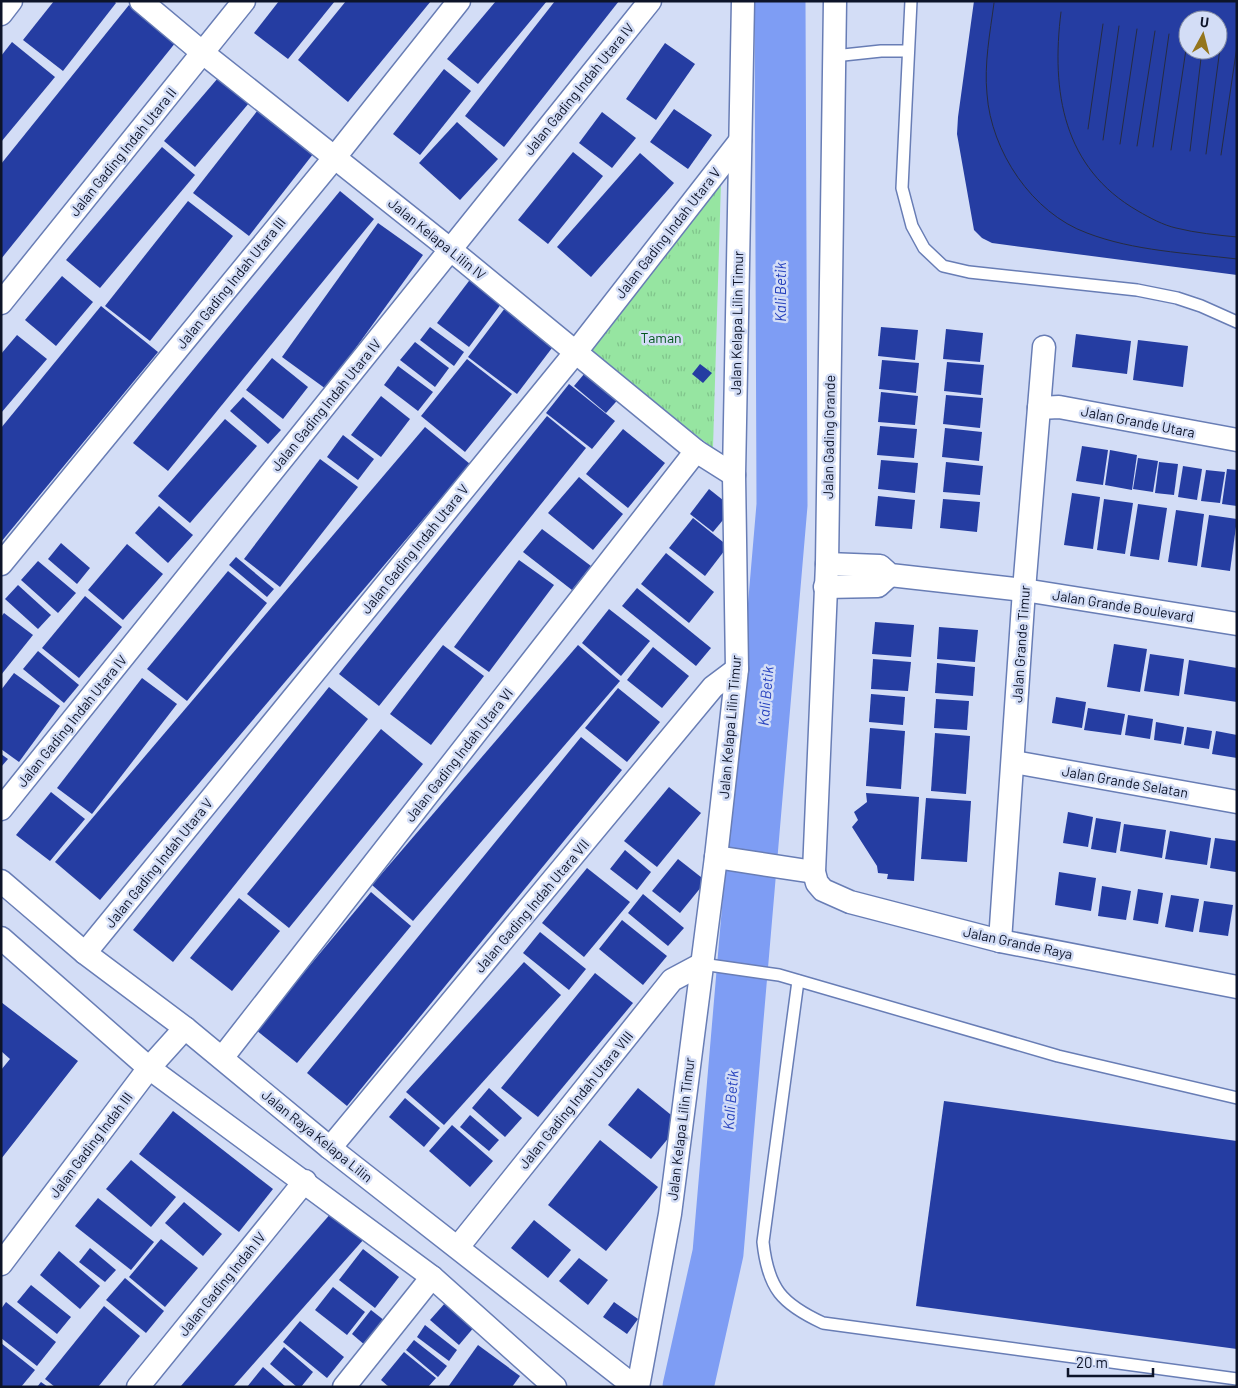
<svg xmlns="http://www.w3.org/2000/svg" width="1238" height="1388" viewBox="0 0 1238 1388" font-family="Barlow,sans-serif">
  <style>
    .park { fill: url(#park-tufts) }
    .lines { fill: none; stroke-linecap: round; stroke-linejoin: round }
    .river { stroke: #7e9df4; stroke-width: 51 }
    .building { fill: #253da2; fill-rule: evenodd }
    .lane-casing { stroke: #687db5; stroke-width: 14 }
    .street-casing { stroke: #687db5; stroke-width: 25 }
    .lane { stroke: #fff; stroke-width: 11 }
    .street { stroke: #fff; stroke-width: 22 }
    .tram { stroke: #252c42; stroke-width: 1 }
    .labels { text-anchor: middle; stroke-width: 5; stroke-linejoin: round; paint-order: stroke }
    .street-label { font-size: 14px; fill: #0d1429; stroke: #d3ddf6 }
    .park-label { font-size: 14px; fill: #00561c; stroke: #d3ddf6 }
    .water-label { font-size: 15px; font-style: italic; fill: #2742be; stroke: #d3ddf6 }
  </style>
  <defs>
    <pattern id="park-tufts" width="24" height="20" patternUnits="userSpaceOnUse" patternTransform="scale(1.25)"><rect width="24" height="20" fill="#96e5a1"/><path d="M3 7l-1-3M5 7V3M7 7l1-3M15 17l-1-3M17 17v-4M19 17l1-3" fill="none" stroke="#80c48b"/></pattern>
  </defs>
  <rect width="100%" height="100%" fill="#d3ddf6"/>
  <!-- park -->
  <polygon class="park" points="721,182 713,448 582,348"/>
  <g class="lines">
    <!-- river -->
    <polyline class="river" points="688,1387 718,1253 782,505 780,1"/>
  </g>
  <!-- building -->
  <g class="building">
    <polygon points="54,1 114,1 116,3 63,71 23,40"/>
    <polygon points="279,1 335,1 288,59 254,33"/>
    <polygon points="346,1 431,1 348,102 298,60"/>
    <polygon points="496,1 547,1 478,84 447,59"/>
    <polygon points="555,1 619,1 504,147 465,116"/>
    <path d="M974 1H1237V275L992 243 982 238 974 230 957 134 958 117ZM1188 20H1218V50H1188Z"/>
    <polygon points="129,5 176,42 1,259 1,164"/>
    <polygon points="12,42 55,77 1,142 1,56"/>
    <polygon points="665,43 695,64 656,120 626,99"/>
    <polygon points="444,69 471,91 420,155 393,134"/>
    <polygon points="218,78 249,103 195,167 164,141"/>
    <polygon points="261,106 317,149 249,236 193,193"/>
    <polygon points="674,109 712,135 688,169 650,142"/>
    <polygon points="602,112 636,138 612,168 579,143"/>
    <polygon points="457,122 498,159 460,200 419,163"/>
    <polygon points="162,147 195,175 100,288 66,260"/>
    <polygon points="573,152 603,176 548,244 518,220"/>
    <polygon points="640,153 674,183 591,277 557,247"/>
    <polygon points="340,191 374,219 168,471 133,443"/>
    <polygon points="188,201 233,236 150,341 105,306"/>
    <polygon points="378,223 423,255 326,389 282,357"/>
    <polygon points="62,276 93,302 56,346 25,320"/>
    <polygon points="472,277 504,300 469,347 437,323"/>
    <polygon points="101,306 158,352 1,542 1,428"/>
    <polygon points="505,308 555,344 517,394 468,357"/>
    <polygon points="430,327 464,352 454,366 420,340"/>
    <polygon points="881,327 918,330 915,360 878,356"/>
    <polygon points="946,329 983,333 980,362 943,359"/>
    <polygon points="1076,334 1131,341 1127,374 1072,367"/>
    <polygon points="17,335 47,359 1,413 1,354"/>
    <polygon points="1138,340 1188,346 1183,387 1133,380"/>
    <polygon points="415,342 449,368 435,387 400,360"/>
    <polygon points="272,358 308,387 283,419 246,390"/>
    <polygon points="467,359 512,394 465,452 421,416"/>
    <polygon points="882,360 919,363 916,393 879,389"/>
    <polygon points="947,362 984,365 981,395 944,391"/>
    <polygon points="700,364 712,373 703,383 692,374"/>
    <polygon points="398,366 433,392 418,411 384,385"/>
    <polygon points="590,367 623,394 606,413 574,386"/>
    <polygon points="569,384 615,421 592,449 546,413"/>
    <polygon points="881,392 918,396 915,425 878,422"/>
    <polygon points="946,395 983,398 980,428 943,424"/>
    <polygon points="381,396 410,419 381,457 351,435"/>
    <polygon points="243,397 281,430 268,444 230,411"/>
    <polygon points="547,416 586,448 379,706 339,674"/>
    <polygon points="225,419 257,446 190,523 158,496"/>
    <polygon points="880,426 917,429 914,458 877,455"/>
    <polygon points="425,427 470,464 100,900 55,862"/>
    <polygon points="945,428 982,432 979,461 942,457"/>
    <polygon points="623,429 665,463 628,508 586,474"/>
    <polygon points="343,435 374,459 358,480 327,457"/>
    <polygon points="1082,446 1108,450 1103,485 1076,481"/>
    <polygon points="1110,450 1137,455 1132,490 1105,485"/>
    <polygon points="1138,458 1158,461 1153,492 1133,489"/>
    <polygon points="320,459 358,487 280,587 244,559"/>
    <polygon points="881,460 918,463 915,493 878,489"/>
    <polygon points="946,462 983,466 980,495 943,492"/>
    <polygon points="1159,462 1178,464 1174,495 1155,493"/>
    <polygon points="1183,466 1202,469 1197,500 1178,497"/>
    <polygon points="1227,469 1237,470 1237,506 1222,504"/>
    <polygon points="1206,470 1225,472 1220,503 1201,501"/>
    <polygon points="579,477 623,514 593,550 548,513"/>
    <polygon points="709,489 733,508 713,532 690,514"/>
    <polygon points="1072,493 1100,497 1093,549 1064,545"/>
    <polygon points="878,496 915,500 912,529 875,526"/>
    <polygon points="943,499 980,502 977,532 940,528"/>
    <polygon points="1104,499 1133,503 1125,554 1097,550"/>
    <polygon points="1138,504 1167,508 1159,560 1130,556"/>
    <polygon points="159,506 193,535 168,563 135,533"/>
    <polygon points="1176,510 1204,514 1197,566 1168,562"/>
    <polygon points="1209,515 1237,519 1230,571 1201,567"/>
    <polygon points="693,518 728,546 705,576 669,548"/>
    <polygon points="542,529 591,566 572,590 523,552"/>
    <polygon points="61,543 90,568 77,584 48,559"/>
    <polygon points="127,544 163,574 123,620 88,590"/>
    <polygon points="666,553 714,592 689,623 641,584"/>
    <polygon points="236,557 274,589 267,597 229,565"/>
    <polygon points="519,560 554,585 489,672 454,647"/>
    <polygon points="38,561 76,593 58,613 21,580"/>
    <polygon points="228,571 267,603 187,701 147,669"/>
    <polygon points="18,585 51,615 38,629 5,599"/>
    <polygon points="637,588 711,648 696,666 622,606"/>
    <polygon points="85,596 122,627 79,678 42,648"/>
    <polygon points="609,609 650,641 621,676 582,643"/>
    <polygon points="4,613 33,635 1,675 1,617"/>
    <polygon points="875,622 914,625 911,657 872,654"/>
    <polygon points="939,627 978,630 975,662 937,659"/>
    <polygon points="1114,644 1147,649 1140,692 1107,687"/>
    <polygon points="443,645 484,676 431,745 390,714"/>
    <polygon points="578,645 620,681 413,921 372,885"/>
    <polygon points="653,647 689,676 662,708 627,680"/>
    <polygon points="38,651 79,685 64,703 23,669"/>
    <polygon points="1150,654 1184,659 1179,696 1144,691"/>
    <polygon points="873,659 911,662 908,691 871,689"/>
    <polygon points="1189,660 1237,668 1237,702 1184,694"/>
    <polygon points="937,663 975,667 973,696 935,693"/>
    <polygon points="14,673 60,706 19,762 1,749 1,690"/>
    <polygon points="142,678 177,704 92,814 57,788"/>
    <polygon points="329,687 368,719 173,962 133,930"/>
    <polygon points="618,688 660,722 627,762 585,728"/>
    <polygon points="871,694 905,697 903,725 869,722"/>
    <polygon points="1056,697 1086,702 1082,728 1052,723"/>
    <polygon points="936,699 969,701 967,730 934,728"/>
    <polygon points="1088,708 1125,714 1121,735 1084,730"/>
    <polygon points="1128,715 1153,719 1150,739 1125,735"/>
    <polygon points="1156,722 1184,727 1181,744 1154,740"/>
    <polygon points="1187,727 1212,731 1209,749 1184,745"/>
    <polygon points="870,728 905,731 901,789 866,786"/>
    <polygon points="381,729 423,764 289,928 247,894"/>
    <polygon points="1216,731 1237,735 1237,758 1212,754"/>
    <polygon points="935,733 970,736 966,794 931,791"/>
    <polygon points="581,737 622,770 347,1106 307,1073"/>
    <polygon points="1,754 8,759 1,767"/>
    <polygon points="669,787 701,813 657,867 624,841"/>
    <polygon points="51,792 85,819 50,861 16,835"/>
    <polygon points="866,793 919,797 914,881 887,879 888,874 878,873 877,866 852,827 858,820 854,812 867,802"/>
    <polygon points="926,798 971,801 967,862 921,859"/>
    <polygon points="1068,812 1093,817 1088,847 1063,843"/>
    <polygon points="1096,818 1121,822 1116,853 1091,849"/>
    <polygon points="1124,824 1166,830 1162,858 1120,851"/>
    <polygon points="1170,831 1211,838 1207,865 1165,859"/>
    <polygon points="1215,838 1237,841 1236,872 1210,868"/>
    <polygon points="625,850 651,872 637,890 610,869"/>
    <polygon points="678,859 706,881 680,913 652,891"/>
    <polygon points="587,868 630,902 584,957 542,923"/>
    <polygon points="1059,872 1096,878 1091,911 1055,905"/>
    <polygon points="1102,886 1131,891 1126,920 1098,916"/>
    <polygon points="1138,889 1163,893 1158,924 1133,920"/>
    <polygon points="371,892 411,926 297,1063 256,1030"/>
    <polygon points="643,894 684,928 668,946 628,913"/>
    <polygon points="1171,895 1199,899 1193,932 1165,927"/>
    <polygon points="239,898 280,931 232,991 190,958"/>
    <polygon points="1204,901 1233,905 1228,936 1199,932"/>
    <polygon points="622,920 667,956 643,985 599,949"/>
    <polygon points="540,932 586,969 569,990 523,953"/>
    <polygon points="524,962 561,995 444,1125 406,1092"/>
    <polygon points="595,973 633,1003 538,1117 501,1088"/>
    <polygon points="1,1002 78,1061 1,1159 1,1070 10,1059 1,1051"/>
    <polygon points="489,1088 522,1118 505,1137 472,1108"/>
    <polygon points="638,1088 681,1123 651,1159 608,1125"/>
    <polygon points="405,1098 440,1128 424,1147 389,1117"/>
    <polygon points="944,1101 1237,1141 1237,1349 916,1306"/>
    <polygon points="173,1111 273,1189 239,1232 139,1154"/>
    <polygon points="470,1115 499,1140 489,1151 460,1127"/>
    <polygon points="452,1125 493,1161 470,1187 429,1151"/>
    <polygon points="600,1140 658,1187 606,1251 548,1205"/>
    <polygon points="131,1160 176,1197 151,1227 106,1189"/>
    <polygon points="98,1198 154,1242 131,1270 75,1226"/>
    <polygon points="184,1202 222,1234 203,1256 165,1223"/>
    <polygon points="332,1212 364,1239 233,1387 180,1387"/>
    <polygon points="534,1220 571,1250 548,1278 511,1248"/>
    <polygon points="161,1239 198,1268 165,1307 129,1277"/>
    <polygon points="90,1248 116,1270 105,1282 79,1262"/>
    <polygon points="363,1249 399,1277 375,1308 339,1280"/>
    <polygon points="59,1251 100,1286 80,1309 40,1275"/>
    <polygon points="579,1258 608,1280 588,1305 559,1281"/>
    <polygon points="125,1278 164,1311 146,1333 106,1300"/>
    <polygon points="31,1285 71,1317 57,1334 17,1302"/>
    <polygon points="333,1287 365,1312 347,1335 315,1310"/>
    <polygon points="6,1302 56,1342 37,1366 1,1338 1,1309"/>
    <polygon points="446,1302 475,1326 459,1345 430,1320"/>
    <polygon points="614,1302 638,1319 627,1334 603,1317"/>
    <polygon points="104,1306 140,1336 98,1387 55,1387 45,1379"/>
    <polygon points="371,1310 385,1321 366,1346 352,1334"/>
    <polygon points="300,1321 344,1357 327,1378 283,1342"/>
    <polygon points="425,1325 457,1350 449,1361 417,1337"/>
    <polygon points="414,1340 447,1366 438,1377 406,1350"/>
    <polygon points="1,1343 35,1370 21,1387 1,1387"/>
    <polygon points="478,1345 520,1376 512,1387 448,1387"/>
    <polygon points="284,1347 313,1372 301,1387 297,1387 270,1364"/>
    <polygon points="404,1352 436,1378 428,1387 389,1387 381,1380"/>
    <polygon points="263,1367 286,1387 247,1387"/>
    <polygon points="41,1382 48,1387 37,1387"/>
  </g>
  <g class="lines">
    <!-- lane casing -->
    <g class="lane-casing">
      <g id="lane">
        <polyline points="911,1 902,188 912,226 924,248 943,266 969,272 1137,290 1177,298 1201,306 1237,322"/>
        <polyline points="834,56 881,51 907,51"/>
        <polyline points="702,964 779,975 1058,1056 1237,1098"/>
        <path d="M798 981 763 1242C768 1289 782 1304 823 1323L1237 1379"/>
      </g>
    </g>
    <!-- street casing -->
    <g class="street-casing">
      <g id="street">
        <polyline points="141,1 203,53 451,250 696,451 734,475"/>
        <polyline points="835,1 827,564 814,872 817,883 823,890 850,902 1000,941 1237,987"/>
        <polyline points="1,14 11,1"/>
        <polyline points="1,303 244,1"/>
        <polyline points="1039,408 1059,407 1237,440"/>
        <polyline points="1,564 335,157 459,1"/>
        <polyline points="827,564 880,566 890,575 1024,590 1237,624"/>
        <polyline points="825,587 878,586 890,575"/>
        <polyline points="1014,762 1237,802"/>
        <polyline points="1,809 650,1"/>
        <polyline points="716,857 814,872"/>
        <polyline points="1,881 85,953 185,1028 330,1148 635,1387"/>
        <polyline points="1,938 149,1068 432,1277 555,1387"/>
        <polyline points="1000,941 1024,590 1044,347"/>
        <polyline points="85,953 575,353 740,141"/>
        <polyline points="222,1058 696,451"/>
        <polyline points="330,1148 713,687 737,669"/>
        <polyline points="458,1247 672,980 702,964"/>
        <polyline points="1,1264 149,1068 185,1028"/>
        <polyline points="138,1387 305,1181"/>
        <polyline points="344,1387 432,1277"/>
        <polyline points="638,1387 670,1214 716,857 737,669 734,475 743,1"/>
      </g>
    </g>
    <!-- lane -->
    <use href="#lane" class="lane"/>
    <!-- street -->
    <use href="#street" class="street"/>
    <!-- tram -->
    <g class="tram">
      <path d="M994 3C990 33 984 64 987 94 991 151 1032 213 1087 233 1134 251 1187 253 1237 259"/>
      <path d="M1061 12C1051 92 1063 168 1138 211 1150 218 1163 225 1176 228 1196 233 1217 235 1237 237"/>
      <polyline points="1088,129 1103,24"/>
      <polyline points="1103,140 1119,26"/>
      <polyline points="1120,144 1137,29"/>
      <polyline points="1137,146 1155,31"/>
      <polyline points="1153,147 1169,34"/>
      <polyline points="1171,150 1188,36"/>
      <polyline points="1190,151 1202,50"/>
      <polyline points="1206,154 1221,41"/>
      <polyline points="1221,155 1237,46"/>
    </g>
  </g>
  <g class="labels">
    <!-- street labels -->
    <g class="street-label">
      <text transform="translate(579 89) rotate(-51)" y="5">Jalan Gading Indah Utara IV</text>
      <text transform="translate(123 152) rotate(-51)" y="5">Jalan Gading Indah Utara II</text>
      <text transform="translate(668 233) rotate(-52)" y="5">Jalan Gading Indah Utara V</text>
      <text transform="translate(437 239) rotate(39)" y="5">Jalan Kelapa Lilin IV</text>
      <text transform="translate(231 283) rotate(-51)" y="5">Jalan Gading Indah Utara III</text>
      <text transform="translate(737 323) rotate(-89)" y="5">Jalan Kelapa Lilin Timur</text>
      <text transform="translate(326 405) rotate(-51)" y="5">Jalan Gading Indah Utara IV</text>
      <text transform="translate(1138 422) rotate(11)" y="5">Jalan Grande Utara</text>
      <text transform="translate(829 437) rotate(-89)" y="5">Jalan Gading Grande</text>
      <text transform="translate(415 549) rotate(-51)" y="5">Jalan Gading Indah Utara V</text>
      <text transform="translate(1123 606) rotate(9)" y="5">Jalan Grande Boulevard</text>
      <text transform="translate(1021 644) rotate(-86)" y="5">Jalan Grande Timur</text>
      <text transform="translate(72 721) rotate(-51)" y="5">Jalan Gading Indah Utara IV</text>
      <text transform="translate(730 727) rotate(-85)" y="5">Jalan Kelapa Lilin Timur</text>
      <text transform="translate(459 755) rotate(-52)" y="5">Jalan Gading Indah Utara VI</text>
      <text transform="translate(1125 782) rotate(10)" y="5">Jalan Grande Selatan</text>
      <text transform="translate(159 863) rotate(-51)" y="5">Jalan Gading Indah Utara V</text>
      <text transform="translate(532 906) rotate(-50)" y="5">Jalan Gading Indah Utara VII</text>
      <text transform="translate(1018 943) rotate(12)" y="5">Jalan Grande Raya</text>
      <text transform="translate(576 1100) rotate(-51)" y="5">Jalan Gading Indah Utara VIII</text>
      <text transform="translate(681 1129) rotate(-83)" y="5">Jalan Kelapa Lilin Timur</text>
      <text transform="translate(317 1136) rotate(39)" y="5">Jalan Raya Kelapa Lilin</text>
      <text transform="translate(91 1145) rotate(-53)" y="5">Jalan Gading Indah III</text>
      <text transform="translate(222 1284) rotate(-51)" y="5">Jalan Gading Indah IV</text>
    </g>
    <!-- park labels -->
    <g class="park-label">
      <text x="661" y="343">Taman</text>
    </g>
    <!-- water labels -->
    <g class="water-label">
      <text transform="translate(781 292) rotate(-90)" y="5">Kali Betik</text>
      <text transform="translate(766 696) rotate(-85)" y="5">Kali Betik</text>
      <text transform="translate(731 1100) rotate(-85)" y="5">Kali Betik</text>
    </g>
  </g>
  <!-- border -->
  <rect width="1238" height="1388" fill="none" stroke="#0d1429" stroke-width="5"/>
  <!-- north arrow -->
  <g transform="translate(1203 35) rotate(7)"><circle r="24" fill="#d3ddf6" stroke="#848da4"/>
  <path d="M0-4L9 19L0 12L-9 19Z" fill="#94751c"/>
  <text y="-8" font-size="14" font-weight="bold" text-anchor="middle" fill="#0d1429">U</text>
  </g>
  <!-- scale -->
  <path d="M1068 1368v8h85v-8" fill="none" stroke="#0d1429" stroke-width="2.5"/>
  <text x="1076" y="1368" font-size="15" fill="#0d1429" stroke="#d3ddf6" stroke-width="4" paint-order="stroke">20 m</text>
</svg>
